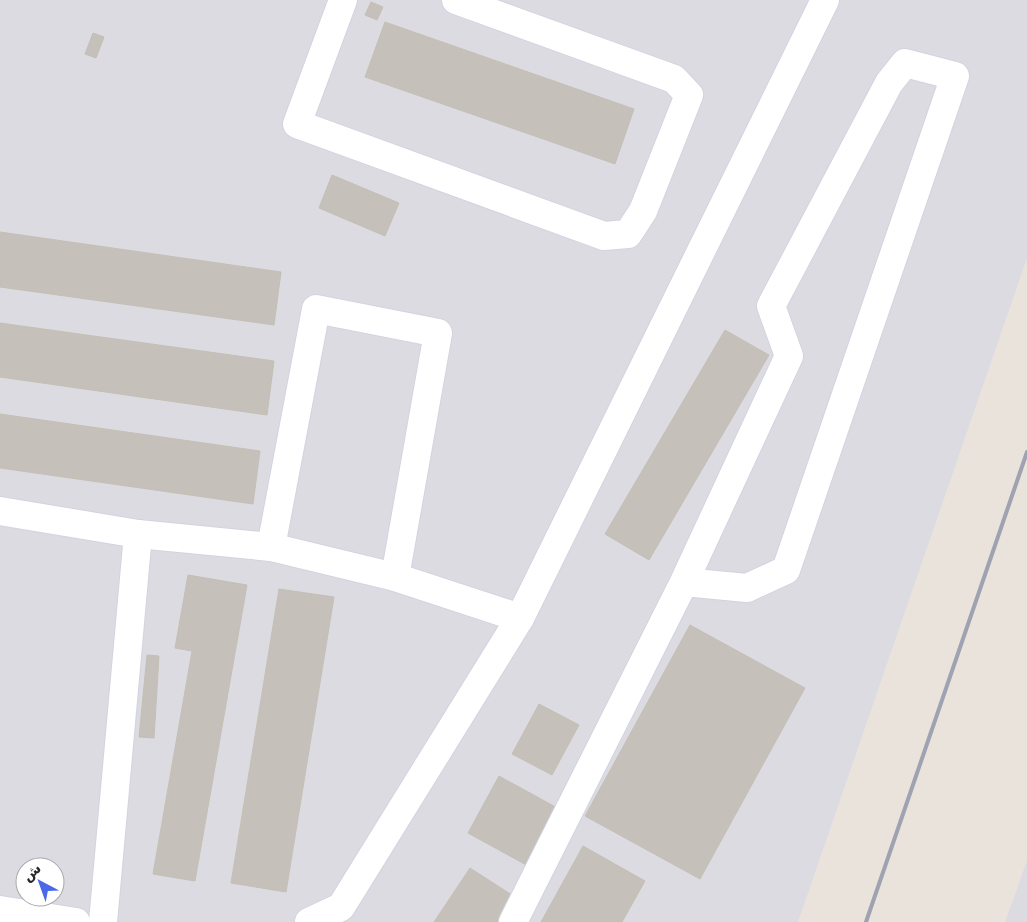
<svg xmlns="http://www.w3.org/2000/svg" width="1027" height="922" viewBox="0 0 1027 922" font-family="'DejaVu Sans',Vazirmatn,sans-serif">
  <style>
    .industrial { fill: #dddbe2; fill-rule: evenodd }
    .building { fill: #c5c1ba; stroke: #c4bfb5 }
    .lines { fill: none; stroke-linecap: round; stroke-linejoin: round }
    .minor-casing { stroke: #d1d4e0; stroke-width: 30 }
    .minor { stroke: #fff; stroke-width: 28 }
    .rail { stroke: #9fa2b1; stroke-width: 4 }
  </style>
  <rect width="100%" height="100%" fill="#e9e3db"/>
  <!-- industrial -->
  <g class="industrial">
    <path d="M0 0H1027V258L798 922H0ZM25 867H55V897H25Z"/>
    <polygon points="1027,861 1027,922 1005,922"/>
  </g>
  <!-- building -->
  <g class="building">
    <polygon points="371,2 383,7 377,20 365,15"/>
    <polygon points="385,22 634,109 615,164 365,77"/>
    <polygon points="93,33 104,37 96,58 85,54"/>
    <polygon points="332,175 399,203 385,236 319,208"/>
    <polygon points="0,232 281,272 274,325 0,287"/>
    <polygon points="0,323 274,361 267,415 0,377"/>
    <polygon points="725,330 769,355 649,560 605,534"/>
    <polygon points="0,414 260,451 253,504 0,468"/>
    <polygon points="188,575 247,585 195,881 153,874 192,651 175,648"/>
    <polygon points="279,589 334,597 286,892 231,883"/>
    <polygon points="690,625 805,688 700,879 585,816"/>
    <polygon points="147,655 159,656 154,738 139,737"/>
    <polygon points="539,704 579,725 552,775 512,754"/>
    <polygon points="499,776 561,810 530,867 468,833"/>
    <polygon points="583,846 645,881 622,922 541,922"/>
    <polygon points="470,868 515,897 498,922 434,922"/>
  </g>
  <g class="lines">
    <!-- minor casing -->
    <g class="minor-casing">
      <g id="minor">
        <polyline points="343,0 297,124 604,236 628,234 643,211 689,95 674,79 456,0"/>
        <polyline points="0,511 138,534 271,547 395,577 520,618"/>
        <polyline points="271,547 316,309 438,333 395,577"/>
        <polyline points="0,910 76,922"/>
        <polyline points="103,922 138,534"/>
        <polyline points="309,922 341,907 520,618 825,0"/>
        <polyline points="513,922 684,582 789,356 771,306 889,83 905,63 955,76 786,570 747,588 684,582"/>
      </g>
    </g>
    <!-- minor -->
    <use href="#minor" class="minor"/>
    <!-- rail -->
    <polyline class="rail" points="866,922 1027,452"/>
  </g>
  <!-- north arrow -->
  <g transform="translate(40 882) rotate(319)"><circle r="24" fill="#ffffff" stroke="#a9a9a9"/>
  <path d="M0-4L9 19L0 12L-9 19Z" fill="#4a69e8"/>
  <text y="-8" font-size="14" font-weight="bold" text-anchor="middle" fill="#282828">ش</text>
  </g>
</svg>
